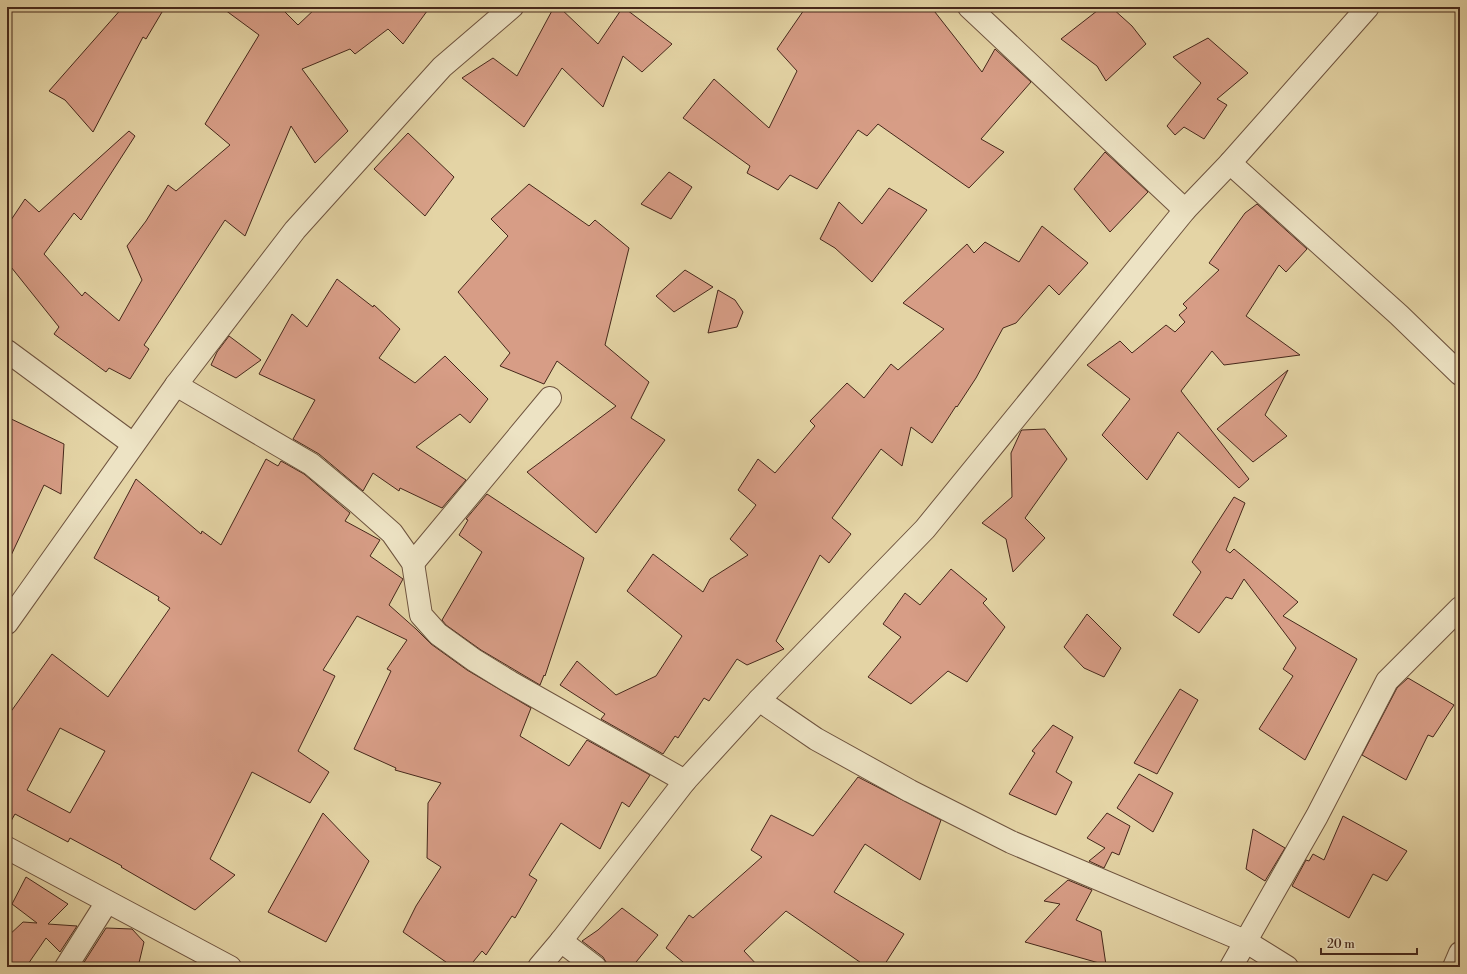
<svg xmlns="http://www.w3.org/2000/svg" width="1467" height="974" viewBox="0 0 1467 974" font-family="'Libre Bodoni',serif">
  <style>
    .building { fill: #d79d86; stroke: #46281b; fill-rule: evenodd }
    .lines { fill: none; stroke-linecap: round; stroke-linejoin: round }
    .minor-casing { stroke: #6e533e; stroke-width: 24 }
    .minor { stroke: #ede3c4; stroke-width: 22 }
  </style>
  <rect width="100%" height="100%" fill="#e4d4a5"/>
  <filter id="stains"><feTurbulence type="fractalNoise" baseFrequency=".005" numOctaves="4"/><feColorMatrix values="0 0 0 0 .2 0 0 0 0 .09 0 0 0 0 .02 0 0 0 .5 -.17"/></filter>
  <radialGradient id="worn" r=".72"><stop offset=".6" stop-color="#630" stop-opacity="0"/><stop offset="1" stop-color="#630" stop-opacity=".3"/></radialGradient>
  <!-- building -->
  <g class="building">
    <polygon points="123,7 165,7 146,39 143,37 93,132 65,100 49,91"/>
    <polygon points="221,7 280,7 298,25 317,7 430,7 403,44 388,29 355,54 350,49 302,69 348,131 315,163 291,126 245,236 225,220 144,345 149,349 130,379 109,368 106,372 54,334 59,327 7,262 7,226 25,199 39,212 129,131 135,136 81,220 74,213 44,254 82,296 85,292 119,321 142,280 127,246 146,221 168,185 176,191 230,145 205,124 259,35"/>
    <polygon points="554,7 559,7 598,44 623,7 672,44 642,72 623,56 603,107 562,68 524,127 462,78 493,58 517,76"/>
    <polygon points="806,7 931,7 982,72 995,49 1031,82 981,139 1004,152 969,188 878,124 867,136 858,130 817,189 790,175 778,190 747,173 750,166 683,118 714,79 769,128 797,71 777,49"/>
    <polygon points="1102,7 1111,7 1132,26 1146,44 1106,81 1097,66 1061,39"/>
    <polygon points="1208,38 1248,73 1217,99 1227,105 1204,139 1184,127 1175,135 1167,126 1201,83 1173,57"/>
    <polygon points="408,133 454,177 425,216 374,169"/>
    <polygon points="1105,152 1148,192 1110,232 1074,189"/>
    <polygon points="669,172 692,187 671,219 641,204"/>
    <polygon points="529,184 589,226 595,220 629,248 605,345 649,382 631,418 665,440 596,533 527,472 616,406 557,361 544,384 500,366 510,353 458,292 508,236 491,219"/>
    <polygon points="889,188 927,210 872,282 835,248 820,239 839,202 862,224"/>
    <polygon points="1257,204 1307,249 1286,272 1279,265 1246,316 1300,355 1224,365 1212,351 1181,391 1249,479 1239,488 1178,432 1147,480 1102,435 1130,399 1087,365 1120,341 1132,353 1166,325 1175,332 1185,322 1179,315 1187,308 1183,304 1219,270 1209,263 1245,213"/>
    <polygon points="1042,226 1088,263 1059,295 1049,285 1016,323 1003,328 976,378 957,407 956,406 932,443 911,427 902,466 881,449 832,518 851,534 829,563 820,555 776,641 784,649 747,665 737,659 709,701 704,698 678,738 675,736 663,754 601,719 605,714 560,685 577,661 616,695 656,676 682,636 627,591 653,554 703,592 710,579 748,555 730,539 756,505 738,490 758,459 775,473 815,426 810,421 847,383 864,398 891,364 898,370 944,329 903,303 967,244 974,253 985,242 1019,262"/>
    <polygon points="685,270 713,287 674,312 656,296"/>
    <polygon points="337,279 373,307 374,305 400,329 379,358 415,383 445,356 488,399 470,423 460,414 416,447 466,480 442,508 400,488 399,491 373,473 363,491 319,454 293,439 315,400 259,374 292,314 307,327"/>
    <polygon points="718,290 735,300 743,312 737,327 708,333"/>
    <polygon points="229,336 261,360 236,378 211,365 217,352"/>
    <polygon points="1288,370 1265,415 1287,436 1253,462 1217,429"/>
    <polygon points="7,417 64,444 61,494 44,485 7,564"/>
    <polygon points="1045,429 1067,459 1025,518 1045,538 1013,572 1006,539 982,523 1012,497 1011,453 1021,431 1022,430"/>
    <path d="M266 459 278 466 281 461 304 474 350 513 345 521 380 540 370 556 403 579 389 605 416 629 431 644 467 670 531 708 520 736 569 766 587 740 650 775 629 807 622 802 600 849 561 823 529 875 537 880 515 918 512 916 486 955 482 951 469 967H453L403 932 416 906 441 867 427 858 428 803 441 783 395 770 396 768 354 749 391 671 387 669 407 640 357 616 323 670 335 676 298 751 329 772 310 803 252 772 210 859 235 875 195 910 121 867 122 866 70 838 68 842 15 814 7 828V717L52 654 108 697 170 608 158 600 159 597 94 558 136 479 201 534 202 531 221 545ZM60 728 105 751 70 813 27 790Z"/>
    <polygon points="487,494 584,558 545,676 544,675 540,685 481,650 446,625 442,620 482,552 459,535 468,520 466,519"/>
    <polygon points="1234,497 1245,503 1226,550 1230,553 1234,549 1298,602 1283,616 1357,659 1305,760 1259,729 1293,676 1283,669 1296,648 1244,579 1232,599 1226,597 1199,633 1173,615 1201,572 1192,562"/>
    <polygon points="951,569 987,599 983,603 1005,627 967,682 948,671 911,704 868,677 901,637 883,624 905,593 920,605"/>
    <polygon points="1087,614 1121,648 1104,677 1084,668 1064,647"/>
    <polygon points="1408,678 1454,705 1433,737 1428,735 1406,780 1362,755 1397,688"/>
    <polygon points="1180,689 1198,700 1157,774 1134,763"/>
    <polygon points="1053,725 1073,737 1056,772 1072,782 1056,815 1009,794 1035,753 1032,751"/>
    <polygon points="1139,774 1173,793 1153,832 1117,808"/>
    <polygon points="858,777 941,820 920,880 865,844 834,892 904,934 883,967 867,967 786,911 744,951 759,967 689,967 666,948 689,915 693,918 762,857 751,850 771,815 813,836"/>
    <polygon points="323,813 369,861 326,942 268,912"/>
    <polygon points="1107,813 1130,826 1119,855 1112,852 1104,868 1089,861 1105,848 1087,838"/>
    <polygon points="1343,816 1407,851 1387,881 1373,874 1349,918 1292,886 1306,860 1309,861 1313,854 1324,860"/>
    <polygon points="1253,829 1285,848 1265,881 1246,869"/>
    <polygon points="26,877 68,904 48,924 77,926 60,952 46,938 26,967 20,967 7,959 7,937 23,922 37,923 12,904"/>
    <polygon points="1068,880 1092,890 1076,920 1101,931 1106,965 1025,942 1060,904 1044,901"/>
    <polygon points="622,908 658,935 632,967 607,967 606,962 603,957 582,941 598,930"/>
    <polygon points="106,928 132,929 144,942 138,967 81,967"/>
  </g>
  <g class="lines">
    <!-- minor casing -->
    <g class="minor-casing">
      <g id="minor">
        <polyline points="969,7 1185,210"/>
        <polyline points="1230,163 1399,315 1460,374"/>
        <polyline points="7,351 133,444"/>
        <polyline points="176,385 311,464 357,502 392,533 413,563 421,615 438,634 474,660 510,682 685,781"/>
        <polyline points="413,563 550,398"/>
        <polyline points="7,623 176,385 295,230 442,67 512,7"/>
        <polyline points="759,700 816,739 910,791 1011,842 1245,941 1287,967"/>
        <polyline points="7,848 230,967"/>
        <polyline points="561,941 595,967"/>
        <polyline points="66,967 107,902"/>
        <polyline points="539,967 561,941 685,781 759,700 925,529 1185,210 1230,163 1368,7"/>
        <polyline points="1231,967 1317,816 1387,681 1460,608"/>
        <polyline points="1454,967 1460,953"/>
      </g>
    </g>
    <!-- minor -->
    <use href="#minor" class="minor"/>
  </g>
  <!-- margin -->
  <rect width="1467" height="974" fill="none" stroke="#e4d4a5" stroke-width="24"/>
  <rect x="8" y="8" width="1451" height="958" fill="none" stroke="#46281b" stroke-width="2"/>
  <rect x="12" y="12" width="1443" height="950" fill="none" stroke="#46281b"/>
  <!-- scale -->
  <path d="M1321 948v6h96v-6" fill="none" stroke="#46281b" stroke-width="2"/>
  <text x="1327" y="948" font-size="12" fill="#46281b" stroke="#ede3c4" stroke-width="3" paint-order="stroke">20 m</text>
  <rect width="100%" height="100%" filter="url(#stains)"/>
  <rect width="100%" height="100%" fill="url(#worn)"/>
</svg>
